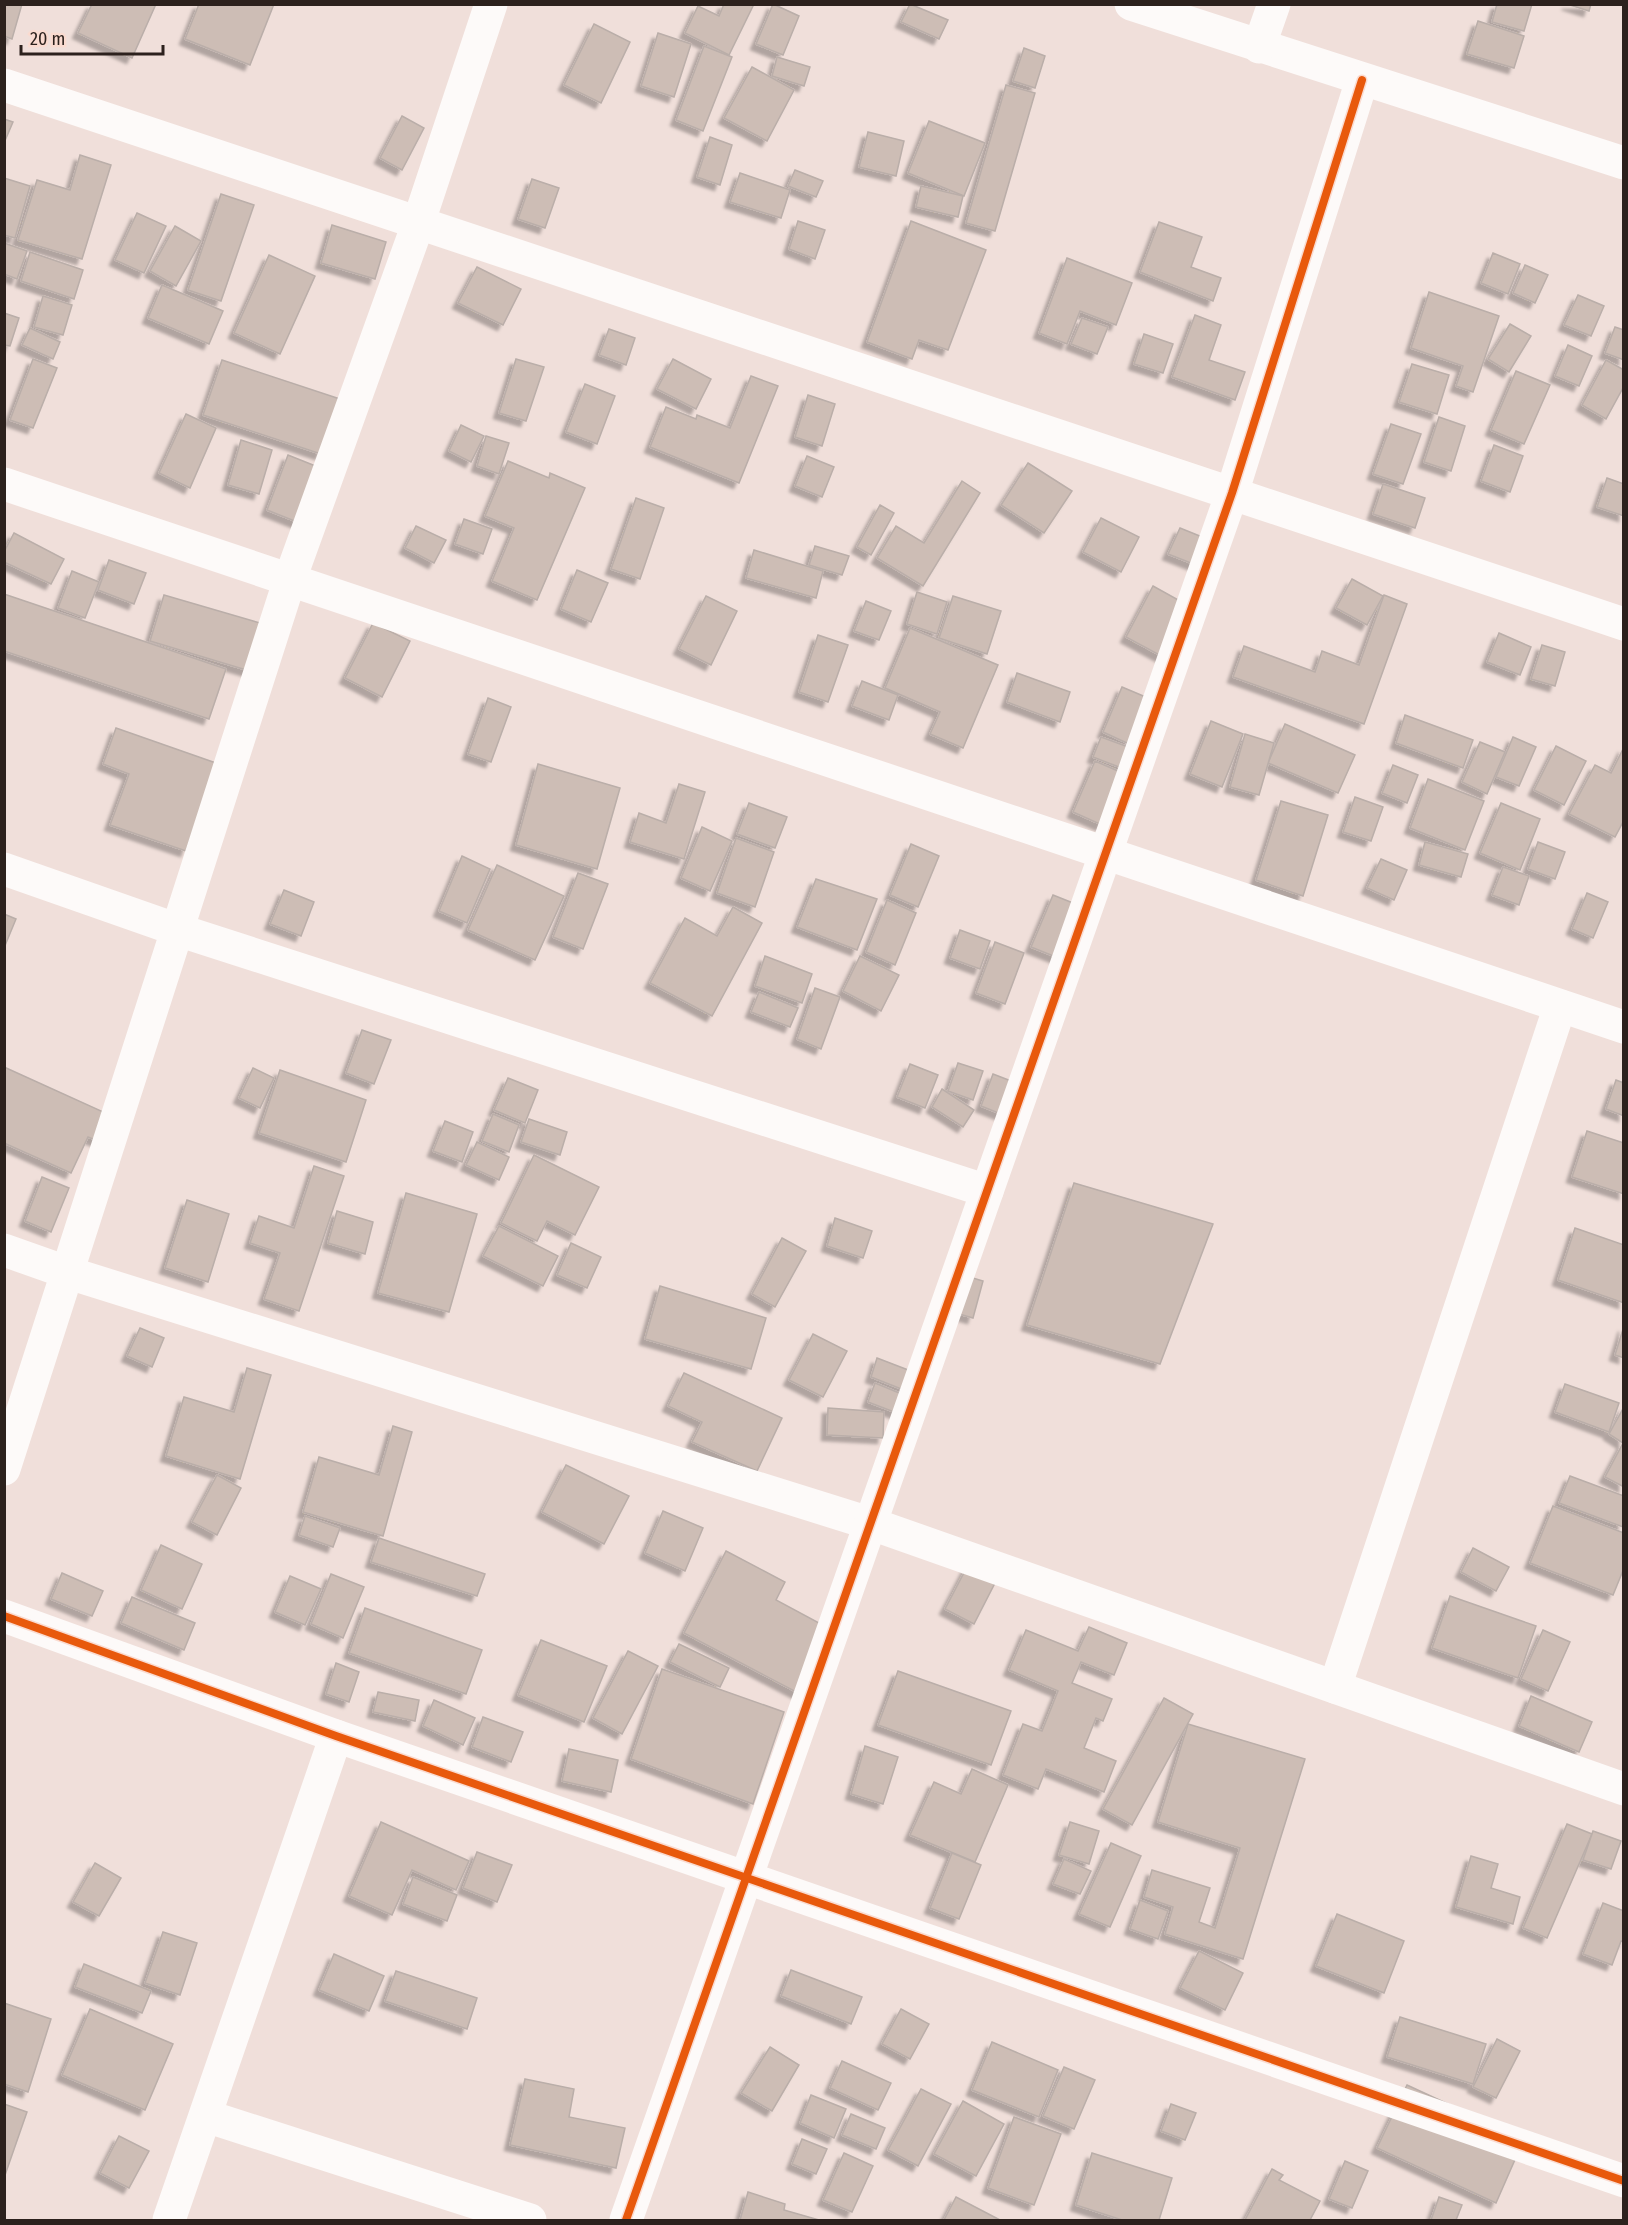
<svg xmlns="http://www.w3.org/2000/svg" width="1628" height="2225" viewBox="0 0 1628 2225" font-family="'Fira Sans Condensed',sans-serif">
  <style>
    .building { fill: #cdbdb5; stroke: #baaea9; stroke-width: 1.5; filter: url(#shadow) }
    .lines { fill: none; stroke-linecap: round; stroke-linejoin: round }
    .minor { stroke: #fdfaf9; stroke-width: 33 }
    .cycleway-casing { stroke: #fadbd0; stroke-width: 11 }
    .cycleway { stroke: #e8590c; stroke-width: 8 }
  </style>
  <defs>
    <filter id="shadow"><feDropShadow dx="-5.5" dy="5.5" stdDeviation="1.5" flood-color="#0004"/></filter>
  </defs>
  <rect width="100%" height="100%" fill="#f0dfda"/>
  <!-- building -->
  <g class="building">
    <polygon points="4,4 22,4 12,39 4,36"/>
    <polygon points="92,4 156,4 132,58 78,33"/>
    <polygon points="199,4 274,4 250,65 185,39"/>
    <polygon points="724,4 754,4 729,55 685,33 698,6 719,16"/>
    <polygon points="773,4 799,16 783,55 756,44"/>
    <polygon points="910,4 948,20 939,39 901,22"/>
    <polygon points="1497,4 1532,4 1524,31 1492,22"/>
    <polygon points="1567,4 1591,4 1589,11"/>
    <polygon points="1478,21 1524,36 1514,68 1467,54"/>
    <polygon points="594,24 630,42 601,103 564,85"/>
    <polygon points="658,33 691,44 674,97 641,86"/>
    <polygon points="704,46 732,57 703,131 676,120"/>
    <polygon points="1024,48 1045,56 1035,88 1013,81"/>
    <polygon points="777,57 810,67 804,86 772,76"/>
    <polygon points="752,67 794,90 767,141 724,118"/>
    <polygon points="1006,85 1035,93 995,231 966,223"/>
    <polygon points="402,116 424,128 402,170 380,158"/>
    <polygon points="4,119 13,122 4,143"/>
    <polygon points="929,121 985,143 964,196 908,173"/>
    <polygon points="868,132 904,141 896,176 859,167"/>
    <polygon points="710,137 732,145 720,185 697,177"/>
    <polygon points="80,155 111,165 82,259 18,240 37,180 70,190"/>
    <polygon points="795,170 823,181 816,197 788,186"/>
    <polygon points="740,173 790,190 781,218 730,202"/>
    <polygon points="4,178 30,186 15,238 4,235"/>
    <polygon points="532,179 559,188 545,228 518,219"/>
    <polygon points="921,186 963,196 958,217 916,207"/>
    <polygon points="221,194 254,205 221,301 188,290"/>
    <polygon points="137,213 166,226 144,273 115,260"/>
    <polygon points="798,221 825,230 815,259 789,249"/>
    <polygon points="911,221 986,250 948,350 919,340 912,359 867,342"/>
    <polygon points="1159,222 1202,237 1191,267 1221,278 1213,301 1140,272"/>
    <polygon points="332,225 386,242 375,279 321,263"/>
    <polygon points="175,226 201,241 176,286 150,271"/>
    <polygon points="4,243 27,251 17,279 4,274"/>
    <polygon points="30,252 83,270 74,299 21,281"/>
    <polygon points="1493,253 1520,264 1508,294 1481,283"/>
    <polygon points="269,255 315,276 280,354 234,333"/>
    <polygon points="1067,258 1132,283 1116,325 1080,311 1067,344 1039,333"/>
    <polygon points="1525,265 1548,275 1535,303 1513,293"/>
    <polygon points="477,267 521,289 503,325 458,303"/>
    <polygon points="162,285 223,311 209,344 148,318"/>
    <polygon points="1429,292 1499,316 1473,392 1456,386 1463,366 1411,348"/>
    <polygon points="1578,295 1604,306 1591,336 1564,325"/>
    <polygon points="43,296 72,305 63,335 34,327"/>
    <polygon points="4,313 19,318 10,346 4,345"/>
    <polygon points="1195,315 1221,325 1209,360 1245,372 1235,400 1172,377"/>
    <polygon points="1082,318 1108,327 1097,354 1071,344"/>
    <polygon points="1510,324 1531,336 1509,372 1488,359"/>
    <polygon points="1615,327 1624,330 1624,360 1605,353"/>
    <polygon points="30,328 60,342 53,359 22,345"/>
    <polygon points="609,329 635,338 626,365 599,355"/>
    <polygon points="1144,334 1173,344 1163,373 1134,364"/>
    <polygon points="1568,345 1592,356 1579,386 1555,376"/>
    <polygon points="33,359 57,368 33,428 10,420"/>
    <polygon points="516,359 544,367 526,421 499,413"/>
    <polygon points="673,359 711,379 696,409 657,389"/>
    <polygon points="222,360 340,399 321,454 203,415"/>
    <polygon points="1606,360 1624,370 1624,386 1606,419 1582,405"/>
    <polygon points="1412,364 1449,375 1437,414 1399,402"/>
    <polygon points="1516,371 1550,385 1524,444 1491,430"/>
    <polygon points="751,376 778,386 739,483 650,447 666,407 696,419 697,415 730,428"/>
    <polygon points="585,384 615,396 597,444 566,432"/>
    <polygon points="808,395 835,404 822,446 795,437"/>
    <polygon points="186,414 216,428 190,488 159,473"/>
    <polygon points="1439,417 1465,426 1451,471 1424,462"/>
    <polygon points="1391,424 1421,434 1403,484 1373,474"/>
    <polygon points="461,425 484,436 471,462 449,451"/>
    <polygon points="486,436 509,443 499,474 477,466"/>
    <polygon points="241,440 272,450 259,494 228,485"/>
    <polygon points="1494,445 1523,456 1510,492 1481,481"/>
    <polygon points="288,455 323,469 302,524 267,510"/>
    <polygon points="807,456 834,467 822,497 795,486"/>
    <polygon points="508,461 549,478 550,473 585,488 537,600 492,581 514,528 485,516"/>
    <polygon points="1028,463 1072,491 1044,533 1001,505"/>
    <polygon points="1607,478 1624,484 1624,516 1597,507"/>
    <polygon points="962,481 980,493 923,586 877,558 896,526 924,543"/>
    <polygon points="1383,484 1425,498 1415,528 1373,514"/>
    <polygon points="636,498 664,508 640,579 611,569"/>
    <polygon points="880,505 894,513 871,555 857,547"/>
    <polygon points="1101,518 1139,537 1121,572 1083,552"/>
    <polygon points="464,519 492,529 483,554 455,544"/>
    <polygon points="416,526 446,540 434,563 405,548"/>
    <polygon points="1180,528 1212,541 1201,567 1168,554"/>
    <polygon points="14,533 64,559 51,584 4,562 4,552"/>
    <polygon points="815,546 849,556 842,575 809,565"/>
    <polygon points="754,550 823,571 816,598 746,578"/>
    <polygon points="109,560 146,573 134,604 98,590"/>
    <polygon points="577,570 608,583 591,622 561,609"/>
    <polygon points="72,571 99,582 85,618 58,608"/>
    <polygon points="1352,579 1383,596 1367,625 1336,608"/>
    <polygon points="1153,586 1191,607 1165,658 1126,637"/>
    <polygon points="917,592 947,602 937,634 907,624"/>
    <polygon points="4,594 226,669 209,719 4,651"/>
    <polygon points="164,595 267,625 253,672 150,641"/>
    <polygon points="1384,595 1407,604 1364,724 1233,677 1244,646 1315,672 1322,651 1359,665"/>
    <polygon points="706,596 737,611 711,665 679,649"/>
    <polygon points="953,596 1001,611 987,654 939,638"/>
    <polygon points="866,601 891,611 879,640 854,631"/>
    <polygon points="373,623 410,641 382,697 345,678"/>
    <polygon points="910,628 998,665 963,748 930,734 940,712 885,688"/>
    <polygon points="1499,633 1531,647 1520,675 1487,662"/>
    <polygon points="818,635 848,645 828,702 799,692"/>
    <polygon points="1542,645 1565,652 1555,686 1531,679"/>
    <polygon points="1017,673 1070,692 1060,722 1007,702"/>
    <polygon points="862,681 898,695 889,720 852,706"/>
    <polygon points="1122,687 1148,698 1129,744 1103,732"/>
    <polygon points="488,698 511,707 491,762 468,754"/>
    <polygon points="1405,715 1473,740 1463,768 1396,743"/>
    <polygon points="1211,721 1243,734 1222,787 1190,774"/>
    <polygon points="1285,724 1355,755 1338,793 1268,763"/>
    <polygon points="116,728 216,763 186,851 110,825 129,774 103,764"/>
    <polygon points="1245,734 1274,743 1259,795 1230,787"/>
    <polygon points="1101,737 1131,748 1124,769 1093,757"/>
    <polygon points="1513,737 1536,747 1519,786 1496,777"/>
    <polygon points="1480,742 1505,752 1487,794 1462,782"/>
    <polygon points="1556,746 1586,761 1564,805 1534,790"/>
    <polygon points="1624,747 1624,820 1615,837 1569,814 1595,765 1611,773"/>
    <polygon points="1095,761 1125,774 1102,825 1073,812"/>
    <polygon points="538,764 620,788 597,869 516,845"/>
    <polygon points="1393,765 1418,775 1407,803 1382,793"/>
    <polygon points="1428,779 1484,801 1465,850 1410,828"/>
    <polygon points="679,784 705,792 684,859 630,842 639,813 666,823"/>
    <polygon points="1355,797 1383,807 1371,841 1343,832"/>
    <polygon points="1281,801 1328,815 1303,896 1256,880"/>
    <polygon points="749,803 787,817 775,848 737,834"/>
    <polygon points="1501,803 1540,819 1520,870 1480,853"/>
    <polygon points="702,827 732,841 710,891 681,878"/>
    <polygon points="736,838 774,852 755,907 717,893"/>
    <polygon points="1425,842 1468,854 1461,877 1419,865"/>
    <polygon points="1538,842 1565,852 1555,879 1528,869"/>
    <polygon points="911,844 939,856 918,907 890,895"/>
    <polygon points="462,856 490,869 467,923 439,911"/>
    <polygon points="1381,859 1407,870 1394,900 1367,888"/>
    <polygon points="497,865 564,896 535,960 468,930"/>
    <polygon points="1503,867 1529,876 1519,905 1492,895"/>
    <polygon points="578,873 608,884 583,949 553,937"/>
    <polygon points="816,879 877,899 857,950 797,927"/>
    <polygon points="284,890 314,902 301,936 270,924"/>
    <polygon points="1587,893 1608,902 1593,938 1572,929"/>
    <polygon points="1053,895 1083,907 1061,959 1031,947"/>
    <polygon points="887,900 916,913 895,965 866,952"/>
    <polygon points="733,907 762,923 712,1016 650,983 685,918 717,936"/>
    <polygon points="4,914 16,919 4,948"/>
    <polygon points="960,930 990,941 980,969 950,958"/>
    <polygon points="995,942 1024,953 1005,1004 976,993"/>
    <polygon points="765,956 812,974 802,1003 755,986"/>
    <polygon points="860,956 899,975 881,1011 843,991"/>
    <polygon points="815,988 840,997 821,1049 797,1039"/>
    <polygon points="759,992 798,1008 790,1027 751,1012"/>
    <polygon points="362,1030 391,1040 374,1084 346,1073"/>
    <polygon points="958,1063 983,1071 973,1100 948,1091"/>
    <polygon points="910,1064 938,1075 925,1108 897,1097"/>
    <polygon points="4,1067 110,1115 98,1141 88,1137 71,1173 4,1143"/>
    <polygon points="253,1068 274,1078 260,1108 239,1098"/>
    <polygon points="280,1070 366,1100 346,1162 259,1133"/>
    <polygon points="993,1074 1024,1086 1011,1118 981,1106"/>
    <polygon points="508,1078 538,1090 525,1123 494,1110"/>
    <polygon points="1616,1080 1624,1083 1624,1116 1606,1109"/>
    <polygon points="942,1089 974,1110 963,1127 932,1107"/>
    <polygon points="493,1114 519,1125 509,1152 482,1141"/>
    <polygon points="529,1119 567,1132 560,1155 521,1142"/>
    <polygon points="445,1121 473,1132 462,1162 433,1151"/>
    <polygon points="1587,1131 1624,1143 1624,1194 1572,1177"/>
    <polygon points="477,1142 509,1157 499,1180 466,1165"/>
    <polygon points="534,1155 599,1187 575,1235 547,1221 537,1241 501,1223"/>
    <polygon points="314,1166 344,1176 299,1311 264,1299 280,1253 250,1243 259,1216 294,1228"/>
    <polygon points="42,1177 69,1188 51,1232 25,1221"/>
    <polygon points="1074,1183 1213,1224 1160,1364 1027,1325"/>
    <polygon points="406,1193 477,1214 449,1312 378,1293"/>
    <polygon points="187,1200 229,1214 208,1282 165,1268"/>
    <polygon points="337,1211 373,1222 365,1254 328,1243"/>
    <polygon points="835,1218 872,1231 863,1258 827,1246"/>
    <polygon points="499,1226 558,1256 543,1286 483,1256"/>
    <polygon points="1575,1228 1624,1245 1624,1303 1558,1280"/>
    <polygon points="782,1238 806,1251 775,1307 752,1294"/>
    <polygon points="571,1243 601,1257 587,1288 557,1275"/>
    <polygon points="956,1273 983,1281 973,1318 945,1310"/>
    <polygon points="660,1286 766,1318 751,1369 645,1339"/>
    <polygon points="1624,1326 1624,1358 1615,1355"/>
    <polygon points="140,1328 164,1338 152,1367 127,1356"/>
    <polygon points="813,1334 847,1351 823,1397 789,1380"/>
    <polygon points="877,1358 916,1373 909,1392 871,1377"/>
    <polygon points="247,1368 271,1375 240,1479 166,1456 184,1397 234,1412"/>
    <polygon points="684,1373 782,1418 757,1471 692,1442 702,1422 668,1406"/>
    <polygon points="875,1383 909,1397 902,1415 868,1402"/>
    <polygon points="1565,1384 1619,1403 1609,1432 1555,1412"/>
    <polygon points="1624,1407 1624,1487 1605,1477 1623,1443 1609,1434"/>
    <polygon points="828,1408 884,1412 883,1438 827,1435"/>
    <polygon points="393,1426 412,1432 383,1536 303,1512 319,1457 379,1475"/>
    <polygon points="566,1465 629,1496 604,1544 542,1512"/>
    <polygon points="217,1475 241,1488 217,1535 192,1522"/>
    <polygon points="1570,1476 1624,1496 1623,1527 1559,1503"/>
    <polygon points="1553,1506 1624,1533 1624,1568 1613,1595 1530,1563"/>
    <polygon points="663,1511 703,1528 685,1571 645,1553"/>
    <polygon points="305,1516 340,1528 333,1547 299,1535"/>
    <polygon points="379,1538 485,1574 477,1596 371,1562"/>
    <polygon points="161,1545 202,1564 182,1609 141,1590"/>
    <polygon points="1473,1548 1509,1567 1496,1591 1461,1572"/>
    <polygon points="726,1551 785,1582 776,1600 834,1631 800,1694 684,1633"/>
    <polygon points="967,1567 996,1581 974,1624 945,1609"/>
    <polygon points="62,1573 103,1591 92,1616 51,1599"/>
    <polygon points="331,1574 364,1587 343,1638 311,1624"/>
    <polygon points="290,1576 321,1589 305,1625 275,1612"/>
    <polygon points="1450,1596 1536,1626 1518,1678 1432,1648"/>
    <polygon points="132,1597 195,1623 184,1650 121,1623"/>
    <polygon points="365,1608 482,1650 466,1694 349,1653"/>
    <polygon points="1089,1627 1127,1643 1114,1675 1081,1662 1072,1683 1112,1699 1103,1721 1096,1718 1084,1748 1116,1761 1104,1792 1046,1769 1038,1789 1003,1775 1023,1724 1042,1731 1058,1691 1009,1670 1026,1630 1078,1651"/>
    <polygon points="1543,1630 1570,1642 1548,1691 1521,1679"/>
    <polygon points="541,1640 607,1666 584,1722 518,1695"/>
    <polygon points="679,1644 729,1668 720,1687 670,1662"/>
    <polygon points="628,1651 658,1666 622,1734 593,1718"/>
    <polygon points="336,1663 359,1672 349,1702 326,1694"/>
    <polygon points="662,1669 784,1712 753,1804 631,1759"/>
    <polygon points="898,1671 1011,1711 991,1765 878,1725"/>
    <polygon points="378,1692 419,1700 415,1721 373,1712"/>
    <polygon points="1531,1696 1592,1722 1579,1752 1519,1726"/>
    <polygon points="1164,1698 1193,1714 1132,1825 1103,1809"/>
    <polygon points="434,1700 475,1718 463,1745 423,1726"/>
    <polygon points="483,1717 523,1732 511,1762 472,1747"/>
    <polygon points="1188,1724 1305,1759 1243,1959 1165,1934 1173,1907 1144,1897 1152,1870 1210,1888 1199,1922 1215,1928 1240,1848 1158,1822"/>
    <polygon points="865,1746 898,1757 883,1804 851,1794"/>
    <polygon points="569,1749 618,1760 611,1792 562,1781"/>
    <polygon points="972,1769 1008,1785 975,1862 910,1835 934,1782 961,1794"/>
    <polygon points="381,1822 469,1861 456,1890 412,1870 392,1915 349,1896"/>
    <polygon points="1070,1822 1099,1831 1089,1864 1059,1855"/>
    <polygon points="1567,1824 1592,1834 1547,1938 1523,1928"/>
    <polygon points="1593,1831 1621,1841 1611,1869 1583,1860"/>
    <polygon points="1111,1843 1141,1856 1110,1927 1079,1914"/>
    <polygon points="477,1852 512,1865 497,1902 463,1888"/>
    <polygon points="952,1853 981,1865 959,1919 930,1908"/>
    <polygon points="1471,1856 1498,1864 1491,1888 1520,1897 1513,1924 1456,1907"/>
    <polygon points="1064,1859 1091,1871 1080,1894 1053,1884"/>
    <polygon points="95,1863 121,1878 99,1916 73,1902"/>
    <polygon points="413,1877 457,1895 447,1921 403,1904"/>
    <polygon points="1140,1900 1168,1911 1158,1939 1130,1929"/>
    <polygon points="1603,1903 1624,1911 1624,1942 1621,1941 1612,1965 1583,1954"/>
    <polygon points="1337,1914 1404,1941 1384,1993 1316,1966"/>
    <polygon points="163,1932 197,1943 180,1995 145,1983"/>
    <polygon points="1199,1951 1243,1973 1225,2010 1180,1988"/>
    <polygon points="334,1954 384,1976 369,2011 319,1990"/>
    <polygon points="84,1964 151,1991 142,2013 75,1987"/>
    <polygon points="791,1970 862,1997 851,2024 781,1996"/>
    <polygon points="396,1971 477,1998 467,2029 385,2001"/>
    <polygon points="4,2003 51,2019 28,2092 4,2084"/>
    <polygon points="90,2009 173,2044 145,2110 62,2075"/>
    <polygon points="901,2009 929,2024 910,2059 882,2044"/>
    <polygon points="1400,2017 1486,2044 1473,2084 1387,2057"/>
    <polygon points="1497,2039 1520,2051 1496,2098 1473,2087"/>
    <polygon points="992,2042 1058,2070 1039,2117 972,2090"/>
    <polygon points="770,2047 799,2065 772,2111 741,2093"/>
    <polygon points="842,2061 891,2083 878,2110 830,2088"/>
    <polygon points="1064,2067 1095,2080 1074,2129 1043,2116"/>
    <polygon points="525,2079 574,2089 569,2117 625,2128 616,2168 510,2145"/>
    <polygon points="1407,2085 1524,2139 1496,2203 1377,2148"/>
    <polygon points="921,2089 951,2104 918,2166 888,2150"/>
    <polygon points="811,2095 846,2109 834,2138 800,2123"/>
    <polygon points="963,2101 1004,2124 976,2176 934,2154"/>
    <polygon points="4,2104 27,2112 4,2178"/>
    <polygon points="1171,2104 1196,2113 1185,2140 1161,2131"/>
    <polygon points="851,2114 885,2128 876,2149 842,2135"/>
    <polygon points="1014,2117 1061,2134 1034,2205 988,2188"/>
    <polygon points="119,2136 149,2151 129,2188 100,2173"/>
    <polygon points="802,2139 827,2149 816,2174 792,2164"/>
    <polygon points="844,2153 873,2166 852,2212 823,2200"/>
    <polygon points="1092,2153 1172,2178 1159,2220 1122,2220 1076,2205"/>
    <polygon points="1345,2161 1368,2171 1352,2208 1329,2199"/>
    <polygon points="1272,2169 1283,2175 1279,2180 1320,2201 1310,2220 1245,2220"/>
    <polygon points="748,2192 785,2204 784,2210 819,2220 740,2220"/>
    <polygon points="956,2197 1000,2220 944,2220"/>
    <polygon points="1439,2197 1462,2205 1456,2220 1431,2220"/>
  </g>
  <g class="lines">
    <!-- minor -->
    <g class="minor">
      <polyline points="1131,4 1624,163"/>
      <polyline points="1259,47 1274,4"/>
      <polyline points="4,85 1624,624"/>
      <polyline points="4,484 1624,1027"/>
      <polyline points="4,869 178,930 987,1191"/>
      <polyline points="4,1250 69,1273 869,1523 1624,1789"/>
      <polyline points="4,1469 290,579 418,224 491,4"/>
      <polyline points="4,1616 336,1736 1624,2181"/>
      <polyline points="1335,1687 1560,1006"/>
      <polyline points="206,2116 530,2220"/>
      <polyline points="169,2220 336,1736"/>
      <polyline points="626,2220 1232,493 1362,80"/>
    </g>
    <!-- cycleway casing -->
    <g class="cycleway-casing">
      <g id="cycleway">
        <polyline points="4,1616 336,1736 1624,2181"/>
        <polyline points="626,2220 1232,493 1362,80"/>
      </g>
    </g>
    <!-- cycleway -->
    <use href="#cycleway" class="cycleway"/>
  </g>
  <!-- border -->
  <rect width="1628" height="2225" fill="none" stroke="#2c211d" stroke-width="12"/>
  <!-- scale -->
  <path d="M21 45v9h142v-9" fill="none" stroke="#2c211d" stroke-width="3"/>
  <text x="30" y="45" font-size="18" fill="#2c211d" stroke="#fadbd0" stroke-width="4.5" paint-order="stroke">20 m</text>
</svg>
